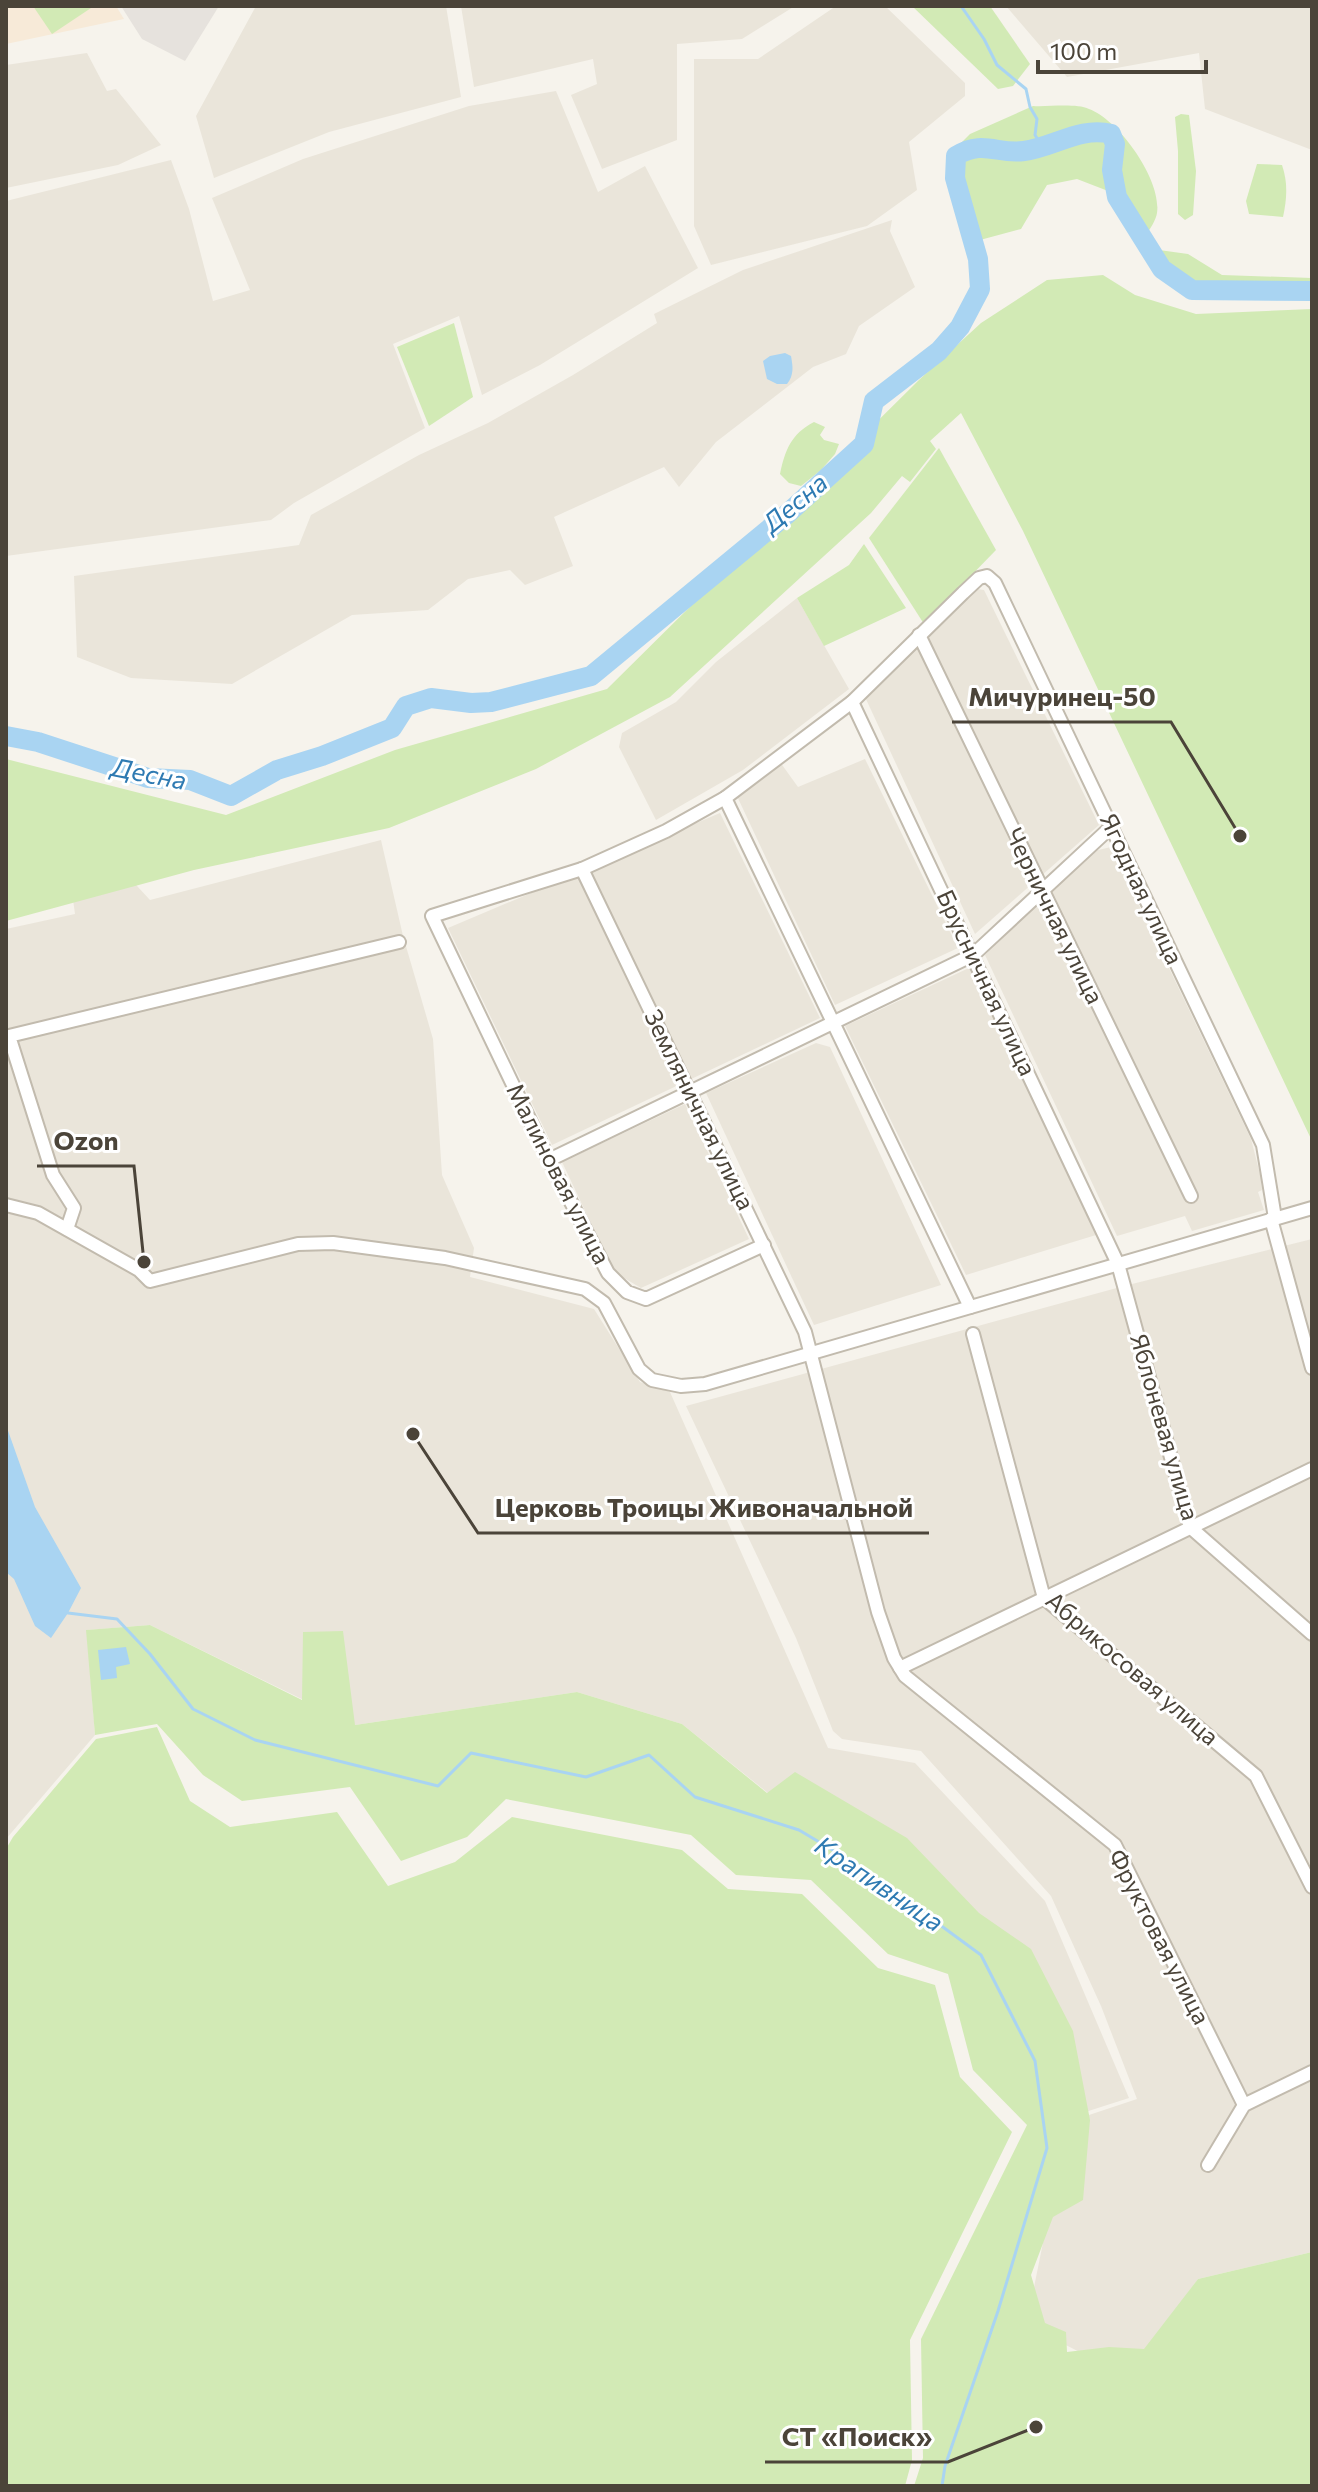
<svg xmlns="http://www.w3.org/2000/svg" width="1318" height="2492" viewBox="0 0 1318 2492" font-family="Commissioner,sans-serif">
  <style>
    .residential { fill: #eae5da }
    .commercial { fill: #f7ead8 }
    .industrial { fill: #e6e2dd }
    .green { fill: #d2eab5 }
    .water { fill: #a9d4f2 }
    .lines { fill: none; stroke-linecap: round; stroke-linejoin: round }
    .stream { stroke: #a9d4f2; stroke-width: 3 }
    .river { stroke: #a9d4f2; stroke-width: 20 }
    .minor-casing { stroke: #c2bbae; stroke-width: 16 }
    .minor { stroke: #fff; stroke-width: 12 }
    .labels { text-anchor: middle; stroke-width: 6; stroke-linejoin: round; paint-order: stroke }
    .street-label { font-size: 24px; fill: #4b4439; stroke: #fff }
    .water-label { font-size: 26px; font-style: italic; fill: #2e7ab2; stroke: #fff }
    .leader { fill: none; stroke: #4b4439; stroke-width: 3 }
    .callout-dot { fill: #4b4439; stroke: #fff; stroke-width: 3 }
    .callout-label { font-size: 26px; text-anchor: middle; font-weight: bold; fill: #4b4439; stroke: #fff; stroke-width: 6; stroke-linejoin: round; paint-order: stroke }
  </style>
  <rect width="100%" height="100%" fill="#f6f3ec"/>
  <!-- residential -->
  <g class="residential">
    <polygon points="256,6 446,6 461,97 329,132 214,178 196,116"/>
    <polygon points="461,6 795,6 742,39 677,44 677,140 602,169 571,95 597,84 593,59 474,87"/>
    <polygon points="836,6 885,6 965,83 965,96 909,142 917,190 867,226 711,265 694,226 694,59 758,59"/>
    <polygon points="1006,6 1312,6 1312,150 1205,109 1199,53 1067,77"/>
    <polygon points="87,53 107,91 116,89 161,145 118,165 6,188 6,65"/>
    <polygon points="556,91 598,192 645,166 698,268 540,365 482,395 459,316 393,344 425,428 294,503 271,520 6,556 6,201 171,160 189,209 213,301 250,290 212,198 303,159 469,106"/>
    <polygon points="892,220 890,231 915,287 859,326 846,354 813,367 716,442 679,487 664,467 554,517 573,566 525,585 510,570 468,579 428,610 352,615 232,684 131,678 77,657 74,576 299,545 311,515 419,455 488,423 573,375 657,323 654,314 743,270"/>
    <polygon points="977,589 984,590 1099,825 975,934 865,697"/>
    <polygon points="797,598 849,689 743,770 656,820 619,747 622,733 676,702 716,662"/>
    <polygon points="865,759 958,948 835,1005 736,794 780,762 798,787"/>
    <polygon points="720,813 820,1018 552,1145 448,928"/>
    <polygon points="381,840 403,936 433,1039 442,1175 474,1248 470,1277 594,1309 640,1382 670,1392 828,1748 915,1763 1045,1901 1129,2098 1076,2115 1025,1960 768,1793 682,1724 577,1692 355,1725 150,1625 87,1630 95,1735 6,1839 6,929 75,914 69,871 112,859 150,900"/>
    <polygon points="1111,847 1251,1139 1261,1178 1262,1190 1258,1192 1264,1210 1192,1231 1185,1216 1117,1236 985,955 1094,851"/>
    <polygon points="971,967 1096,1235 966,1275 845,1026"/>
    <polygon points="816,1043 830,1047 941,1285 814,1325 706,1093"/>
    <polygon points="685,1104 749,1239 641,1288 614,1272 562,1162"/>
    <polygon points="1312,1239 1312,2252 1198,2279 1127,2376 1046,2335 1029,2312 1050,2208 1074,2120 1137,2099 1101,2006 1051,1896 921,1751 842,1739 833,1731 796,1638 686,1406 1124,1286"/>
  </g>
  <!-- commercial -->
  <polygon class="commercial" points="6,6 116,6 124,19 6,44"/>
  <!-- industrial -->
  <polygon class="industrial" points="121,6 219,6 185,61 142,39"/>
  <!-- green -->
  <g class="green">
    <polygon points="33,6 94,6 52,34"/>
    <polygon points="912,6 990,6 1030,64 1013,86 998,89"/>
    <path d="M1033 106C1048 107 1076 103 1089 109 1119 120 1162 180 1157 213 1156 220 1150 229 1146 235L1121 196 1077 179 1047 185 1021 229 980 240 960 178 958 146 970 134Z"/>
    <polygon points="1181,114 1189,115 1196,171 1193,215 1185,220 1178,214 1178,151 1175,117"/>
    <path d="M1257 164 1282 165C1288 183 1287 198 1283 217L1249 214 1246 201Z"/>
    <polygon points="1159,250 1188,254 1222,275 1312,278 1312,289 1193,287 1166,268 1159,257"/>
    <polygon points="1103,275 1135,295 1196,314 1312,309 1312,1141 1023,531 961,413 930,441 936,449 910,482 902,476 871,513 670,697 536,769 389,828 194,870 6,921 6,759 226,815 395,750 607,689 920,379 981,323 1047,280"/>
    <polygon points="454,323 473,397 429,426 397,347"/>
    <path d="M814 422 825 427 820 435 824 440 839 444 835 454 821 470 801 486 789 483 780 474C785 450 791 434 814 422Z"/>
    <polygon points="939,448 996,550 924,624 869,538"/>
    <polygon points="864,544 906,608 824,646 797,598 849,565"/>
    <polygon points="150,1625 302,1700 303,1632 343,1631 355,1725 577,1692 682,1724 767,1793 795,1772 907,1838 979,1913 1031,1949 1073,2031 1090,2120 1083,2200 1053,2217 1031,2275 1045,2323 1066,2332 1067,2352 1109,2347 1144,2349 1198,2279 1312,2252 1312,2486 914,2486 923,2458 921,2339 1027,2125 973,2070 948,1974 888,1954 811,1880 736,1875 691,1835 506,1799 467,1837 401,1861 350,1787 242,1801 203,1775 157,1724 95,1735 86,1630"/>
    <polygon points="157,1727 190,1801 230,1827 337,1812 388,1886 455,1862 512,1817 682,1850 728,1889 802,1894 878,1968 935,1985 960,2077 1012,2132 910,2340 912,2460 905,2486 6,2486 6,1849 13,1837 96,1739"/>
  </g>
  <!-- water -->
  <g class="water">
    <path d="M785 353 791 356C793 367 794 375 787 384H777L767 379 763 361 770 356Z"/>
    <polygon points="6,1425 35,1507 81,1588 68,1613 51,1638 35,1626 14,1579 6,1572"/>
    <polygon points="126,1647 130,1664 116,1667 117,1678 101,1680 98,1650"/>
  </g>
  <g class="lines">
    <!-- stream -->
    <g class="stream">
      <polyline points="961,6 984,39 997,65 1026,89 1030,107 1037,119 1035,135 1042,146"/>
      <polyline points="68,1613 117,1619 150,1654 193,1709 255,1740 438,1786 471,1753 586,1777 649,1755 695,1797 799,1830 861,1867 981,1955 1035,2061 1047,2148 998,2311 945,2466 942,2486"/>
    </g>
    <!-- river -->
    <path class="river" d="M6 736 38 742 148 778 190 780 231 796 277 770 322 756 392 728 406 706 431 698 471 703 491 702 591 676 786 515 864 444 874 401 939 351 960 327 980 289 978 259 955 178 956 156C983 139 998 155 1024 151 1054 147 1081 126 1111 134L1115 144 1112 170 1117 197 1162 269 1192 290 1312 291"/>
    <!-- minor casing -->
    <g class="minor-casing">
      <g id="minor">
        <polyline points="919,635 1191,1196"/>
        <polyline points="852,702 1118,1264 1190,1527 1312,1634"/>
        <polyline points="725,798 970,1307"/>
        <polyline points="582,869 805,1332 878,1612 894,1658 905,1676 1115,1845 1244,2105"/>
        <polyline points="549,1160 973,955 1111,827"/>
        <polyline points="6,1205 38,1213 139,1270 150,1281 298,1244 333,1243 445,1258 585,1289 604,1303 639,1369 652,1380 681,1386 705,1384 1312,1208"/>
        <polyline points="1271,1219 1312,1368"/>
        <polyline points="67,1229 74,1208 53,1175 9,1036 399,942"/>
        <polyline points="764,1245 646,1299 627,1292 608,1273 549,1160 432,916 582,869 666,831 725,798 852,702 963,593 979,578 987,576 995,583 1263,1145 1275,1218"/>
        <polyline points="973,1334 1044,1598 1256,1776 1312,1887"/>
        <polyline points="900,1668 1312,1469"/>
        <polyline points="1208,2165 1244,2105 1312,2072"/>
      </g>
    </g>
    <!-- minor -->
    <use href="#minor" class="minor"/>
  </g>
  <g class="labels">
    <!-- street labels -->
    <g class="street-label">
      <text transform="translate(1141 889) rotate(65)" y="8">Ягодная улица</text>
      <text transform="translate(1054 916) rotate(64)" y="8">Черничная улица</text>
      <text transform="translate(986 983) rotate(65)" y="8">Брусничная улица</text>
      <text transform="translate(699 1110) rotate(64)" y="8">Земляничная улица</text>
      <text transform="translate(558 1174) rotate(63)" y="8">Малиновая улица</text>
      <text transform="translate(1164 1427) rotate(74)" y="8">Яблоневая улица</text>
      <text transform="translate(1132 1669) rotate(41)" y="8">Абрикосовая улица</text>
      <text transform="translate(1159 1937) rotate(63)" y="8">Фруктовая улица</text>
    </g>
    <!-- water labels -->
    <g class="water-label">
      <text transform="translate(795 503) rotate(-40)" y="9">Десна</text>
      <text transform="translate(149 774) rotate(11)" y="9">Десна</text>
      <text transform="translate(879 1884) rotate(34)" y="9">Крапивница</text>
    </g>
  </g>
  <!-- callouts -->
  <path class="leader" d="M1240 836L1171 722H952M144 1262L134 1166H37M413 1434L478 1533H929M1036 2427L948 2462H765"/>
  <g class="callout-dot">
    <circle cx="1240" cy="836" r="8"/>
    <circle cx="144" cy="1262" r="8"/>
    <circle cx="413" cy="1434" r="8"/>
    <circle cx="1036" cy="2427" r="8"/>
  </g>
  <g class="callout-label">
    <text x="1062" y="706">Мичуринец-50</text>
    <text x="86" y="1150">Ozon</text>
    <text x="704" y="1517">Церковь Троицы Живоначальной</text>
    <text x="857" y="2446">СТ «Поиск»</text>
  </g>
  <!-- border -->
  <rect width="1318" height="2492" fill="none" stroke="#4b4439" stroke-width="16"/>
  <!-- scale -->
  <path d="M1038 60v12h168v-12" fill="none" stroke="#4b4439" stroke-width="4"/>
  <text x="1050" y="60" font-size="24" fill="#4b4439" stroke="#ffffff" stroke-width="6" paint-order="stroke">100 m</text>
</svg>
